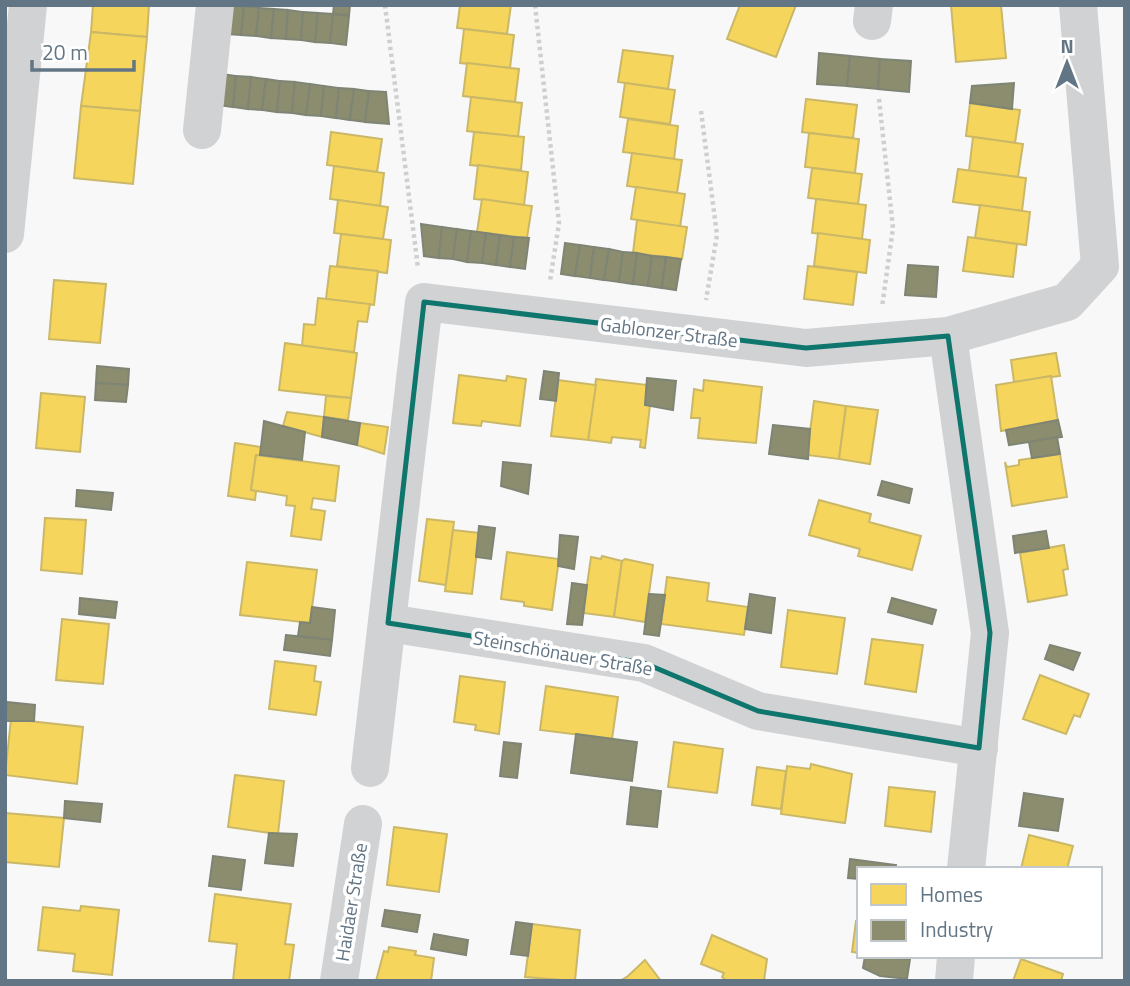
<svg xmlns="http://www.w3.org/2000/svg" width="1130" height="986" viewBox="0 0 1130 986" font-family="'Titillium Web',sans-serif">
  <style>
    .homes { fill: #f6d55c; stroke: #cab868; stroke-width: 2 }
    .industry { fill: #8c8c6e; stroke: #7f8575; stroke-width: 2 }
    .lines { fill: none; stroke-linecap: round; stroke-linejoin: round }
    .path { stroke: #cecfd0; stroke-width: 4.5; stroke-dasharray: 3.5 3.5; stroke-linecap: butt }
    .street { stroke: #d1d2d3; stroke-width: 38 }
    .marked { fill: none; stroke: #0f766e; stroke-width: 5; stroke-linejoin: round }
    .labels { text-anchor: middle; stroke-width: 7; stroke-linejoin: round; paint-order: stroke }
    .street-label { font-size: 19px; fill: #627584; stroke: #fff }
  </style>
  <rect width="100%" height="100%" fill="#f8f8f8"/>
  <!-- homes -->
  <g class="homes">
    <polygon points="93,5 149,5 147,37 91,32"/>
    <polygon points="460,5 511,5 507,34 457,28"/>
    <polygon points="740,5 796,5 776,57 727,39"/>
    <polygon points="951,5 1001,5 1006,58 956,62"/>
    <polygon points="464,29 514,35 510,68 460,63"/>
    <polygon points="91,32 147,37 140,111 81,106"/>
    <polygon points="623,50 673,56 668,89 618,82"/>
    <polygon points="467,63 519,69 515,102 463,96"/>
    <polygon points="625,83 675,90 670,124 620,117"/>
    <polygon points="471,97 522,103 518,137 467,131"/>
    <polygon points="806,99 857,105 853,138 802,132"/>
    <polygon points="970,103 1020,110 1015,143 966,136"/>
    <polygon points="81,106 140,111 133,184 74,178"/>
    <polygon points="628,119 678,126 674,159 623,152"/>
    <polygon points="331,132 382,139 377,172 327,165"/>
    <polygon points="474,132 524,137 521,170 470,165"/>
    <polygon points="809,133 859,139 855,173 805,167"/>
    <polygon points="973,137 1023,144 1018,177 969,171"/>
    <polygon points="632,153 682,160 677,193 627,186"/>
    <polygon points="478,165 528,172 524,205 474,199"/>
    <polygon points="334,166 384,173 380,206 330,199"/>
    <polygon points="812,168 862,174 858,204 808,198"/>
    <polygon points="958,169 1026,178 1022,211 953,202"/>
    <polygon points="636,187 685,194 680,227 631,219"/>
    <polygon points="482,199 532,206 527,238 477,232"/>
    <polygon points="816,199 866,205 862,239 812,233"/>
    <polygon points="338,200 388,207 383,239 334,233"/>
    <polygon points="980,205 1030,212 1026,245 975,238"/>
    <polygon points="637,220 687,227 682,259 633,253"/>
    <polygon points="818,233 870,240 866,273 814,266"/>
    <polygon points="341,234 391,240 387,273 337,266"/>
    <polygon points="968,237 1017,244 1013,277 963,271"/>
    <polygon points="330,266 378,271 374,305 326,299"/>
    <polygon points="808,266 857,272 853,305 804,299"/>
    <polygon points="54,280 106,284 100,343 49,339"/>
    <polygon points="318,298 370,304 367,322 358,321 354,352 302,346 304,324 315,325"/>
    <polygon points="285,343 357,353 351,398 279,390"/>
    <polygon points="1056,353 1060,376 1014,382 1011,360"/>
    <polygon points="459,375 506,381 507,376 526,379 520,426 482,421 481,426 453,423"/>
    <polygon points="1051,376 1058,422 1001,431 996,385"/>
    <polygon points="596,379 648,385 645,405 650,405 645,448 640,447 641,440 612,437 611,443 588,440"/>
    <polygon points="558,380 596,385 588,440 551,436"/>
    <polygon points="704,380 762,387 756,443 698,438 700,418 691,418 694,389 703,391"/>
    <polygon points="41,393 85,397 80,452 36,448"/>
    <polygon points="326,396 351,398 348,420 324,417"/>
    <polygon points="814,401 846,406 839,459 807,455"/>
    <polygon points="846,406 878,410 870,464 839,459"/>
    <polygon points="287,412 324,417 322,437 283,426"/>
    <polygon points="360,423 388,427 384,454 357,445"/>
    <polygon points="235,443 261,447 260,455 256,455 251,490 256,491 255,500 228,496"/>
    <polygon points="1060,454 1067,497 1012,506 1005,462 1007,467 1019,465 1019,460"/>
    <polygon points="256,455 339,466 335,501 313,498 311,509 325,511 321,540 291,536 295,506 286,505 287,496 251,490"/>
    <polygon points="819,500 871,514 869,522 921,536 912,570 858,556 860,549 809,535"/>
    <polygon points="45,518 86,520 82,574 41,570"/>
    <polygon points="427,519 454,522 446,585 419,581"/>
    <polygon points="453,530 479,533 472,594 445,591"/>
    <polygon points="1064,545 1068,569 1063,570 1067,595 1028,602 1020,553"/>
    <polygon points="507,552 559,559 552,610 524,606 524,602 501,599"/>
    <polygon points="602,556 622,561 614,617 583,613 591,557 601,559"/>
    <polygon points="625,559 653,565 645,622 614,617 622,561"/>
    <polygon points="247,562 317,570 310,623 240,615"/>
    <polygon points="667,577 709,583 707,601 748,607 744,635 661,624"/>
    <polygon points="788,610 845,618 837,674 781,667"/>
    <polygon points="62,619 109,624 103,684 56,680"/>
    <polygon points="872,639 923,645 916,692 865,684"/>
    <polygon points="275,661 316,666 314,681 321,682 316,715 269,709"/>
    <polygon points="1040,675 1089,694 1080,717 1074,715 1066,734 1023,719"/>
    <polygon points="460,676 505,682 499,734 475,730 476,725 454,722"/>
    <polygon points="546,686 618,697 612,739 540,730"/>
    <polygon points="11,719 83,727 77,784 5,775"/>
    <polygon points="674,742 723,749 717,793 668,787"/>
    <polygon points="811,764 852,774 845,823 781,814 787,766 810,769"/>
    <polygon points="757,767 786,771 781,809 752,805"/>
    <polygon points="235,775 284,781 278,834 228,827"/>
    <polygon points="889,787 935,792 931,832 885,826"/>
    <polygon points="5,813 64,818 59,867 5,862"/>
    <polygon points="394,827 447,834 439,892 387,885"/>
    <polygon points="1029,835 1073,846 1067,869 1021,869"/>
    <polygon points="215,894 291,904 285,944 294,945 289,981 233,981 237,944 209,941"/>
    <polygon points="81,906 119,910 112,975 73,971 75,954 38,950 43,907 80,911"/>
    <polygon points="856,921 859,921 859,953 852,952"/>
    <polygon points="532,924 580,930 575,981 525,977"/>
    <polygon points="712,935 767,959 764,981 727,981 722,977 724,973 701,964"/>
    <polygon points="389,947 416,951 415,955 434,958 431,981 376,981 384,951 388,952"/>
    <polygon points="1021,959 1063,974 1061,981 1013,981"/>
    <polygon points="645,960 661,981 620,981 628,976"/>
  </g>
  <!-- industry -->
  <g class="industry">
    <polygon points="229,5 244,6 241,35 226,34"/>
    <polygon points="334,5 350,5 349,15 333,14"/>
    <polygon points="244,6 259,8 256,36 241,35"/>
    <polygon points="259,8 274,9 271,38 256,36"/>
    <polygon points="274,9 288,10 286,39 271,38"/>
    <polygon points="288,10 303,12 301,40 286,39"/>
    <polygon points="303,12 318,13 315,42 301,40"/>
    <polygon points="318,13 333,14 330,43 315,42"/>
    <polygon points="333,14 349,16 346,45 330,43"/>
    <polygon points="819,53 850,56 847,86 817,84"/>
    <polygon points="850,56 880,59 878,89 847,86"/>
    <polygon points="880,59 911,61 909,92 878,89"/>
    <polygon points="222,74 236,76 233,107 218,105"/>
    <polygon points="236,76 251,77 248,109 233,107"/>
    <polygon points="251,77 266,79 262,110 248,109"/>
    <polygon points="266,79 280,81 277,112 262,110"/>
    <polygon points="280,81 295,82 292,113 277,112"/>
    <polygon points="295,82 310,84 306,115 292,113"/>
    <polygon points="1014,83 1012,109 970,103 972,86"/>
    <polygon points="310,84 324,86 321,116 306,115"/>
    <polygon points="324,86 339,88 336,118 321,116"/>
    <polygon points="339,88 354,89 350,120 336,118"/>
    <polygon points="354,89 369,91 365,122 350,120"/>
    <polygon points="369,91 386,92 389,124 365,122"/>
    <polygon points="421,224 442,227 439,258 424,256"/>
    <polygon points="442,227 457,229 453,259 439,258"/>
    <polygon points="457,229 471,231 467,262 453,259"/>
    <polygon points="471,231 486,233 482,263 467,262"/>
    <polygon points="486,233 500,235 496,265 482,263"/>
    <polygon points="500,235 514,237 510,267 496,265"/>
    <polygon points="514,237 529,238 525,269 510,267"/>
    <polygon points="565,243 580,245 575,276 561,274"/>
    <polygon points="580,245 594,247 590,278 575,276"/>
    <polygon points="594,247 609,249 604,280 590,278"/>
    <polygon points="609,249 623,252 619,282 604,280"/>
    <polygon points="623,252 637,253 633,284 619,282"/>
    <polygon points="637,253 652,256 648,286 633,284"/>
    <polygon points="652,256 666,257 662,288 648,286"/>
    <polygon points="666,257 681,259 676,290 662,288"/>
    <polygon points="908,265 938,267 936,297 905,295"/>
    <polygon points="97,366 129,369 128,385 96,383"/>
    <polygon points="544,371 559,373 556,401 540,399"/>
    <polygon points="647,378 676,381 673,410 645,405"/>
    <polygon points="96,383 128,385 126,402 95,400"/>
    <polygon points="324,417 360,423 357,445 322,437"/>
    <polygon points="1058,420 1062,437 1009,445 1006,430"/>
    <polygon points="264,421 305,432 302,460 260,455"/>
    <polygon points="773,425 810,429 808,459 769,454"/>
    <polygon points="1057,437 1060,454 1032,458 1029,442"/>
    <polygon points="503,462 531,465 528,494 501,486"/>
    <polygon points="882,481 912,489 909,503 878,495"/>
    <polygon points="77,490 113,493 111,510 76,506"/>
    <polygon points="479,526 495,528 491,559 476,557"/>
    <polygon points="1046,531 1049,548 1015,553 1013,536"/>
    <polygon points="560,535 578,537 574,569 558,566"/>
    <polygon points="572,583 587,585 582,625 567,624"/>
    <polygon points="649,594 665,595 659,636 644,634"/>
    <polygon points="750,594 775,598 771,633 745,629"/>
    <polygon points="80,598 117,602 115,618 79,614"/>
    <polygon points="892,598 936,610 932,624 888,612"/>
    <polygon points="312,607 335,610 332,640 298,636 300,622 310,623"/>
    <polygon points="286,635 332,640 330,656 284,650"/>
    <polygon points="1050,645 1080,653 1073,670 1045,659"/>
    <polygon points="7,702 35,705 34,721 5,721"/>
    <polygon points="576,734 637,742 632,781 571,773"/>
    <polygon points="504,742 521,744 517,778 500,776"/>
    <polygon points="631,787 661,791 657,827 627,824"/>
    <polygon points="1024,793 1063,799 1058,831 1019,826"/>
    <polygon points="65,801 102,804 100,822 64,818"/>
    <polygon points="269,833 297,834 293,866 265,863"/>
    <polygon points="213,856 245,860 241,890 209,886"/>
    <polygon points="850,859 896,865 895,869 859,869 859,879 848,878"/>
    <polygon points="385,910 420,915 417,932 382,926"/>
    <polygon points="516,922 532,924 528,956 511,954"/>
    <polygon points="434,934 468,940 466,955 431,949"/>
    <polygon points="865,956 910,959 907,979 880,976 863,968"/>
  </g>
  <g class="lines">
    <!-- path -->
    <g class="path">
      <polyline points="385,5 418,268"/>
      <polyline points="535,5 559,223 550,281"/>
      <polyline points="879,99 893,228 882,307"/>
      <polyline points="701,111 717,235 706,300"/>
    </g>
    <!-- street -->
    <g class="street">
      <polyline points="872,21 874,5"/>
      <polyline points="202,130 215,5"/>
      <polyline points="5,234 28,5"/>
      <polyline points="948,336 990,633 966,869"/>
      <polyline points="388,623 644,663 758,711 979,748"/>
      <polyline points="370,768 424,302 806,348 948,336 1067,302 1100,266 1078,5"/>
      <polyline points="339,981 363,824"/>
      <polyline points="954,981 956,956"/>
    </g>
  </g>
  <!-- marked area -->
  <path class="marked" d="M424 302 806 348 948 336 990 633 979 748 758 711 644 663 388 623Z"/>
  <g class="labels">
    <!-- street labels -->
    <g class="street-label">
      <text transform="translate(669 332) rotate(7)" y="7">Gablonzer Straße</text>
      <text transform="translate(563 653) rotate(10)" y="7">Steinschönauer Straße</text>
      <text transform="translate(351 902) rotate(-81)" y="7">Haidaer Straße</text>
    </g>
  </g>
  <!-- border -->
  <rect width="1130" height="986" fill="none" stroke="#627584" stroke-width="14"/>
  <!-- legend -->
  <rect x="857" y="867" width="245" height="91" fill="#ffffff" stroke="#c0c8ce" stroke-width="2"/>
  <rect x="871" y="884" width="35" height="21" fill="#f6d55c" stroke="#c0c8ce" stroke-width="2"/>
  <text x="920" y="902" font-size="21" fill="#627584">Homes</text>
  <rect x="871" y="920" width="35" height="21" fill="#8c8c6e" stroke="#c0c8ce" stroke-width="2"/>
  <text x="920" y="937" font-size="21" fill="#627584">Industry</text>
  <!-- north arrow -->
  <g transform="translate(1067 63)" stroke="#ffffff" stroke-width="5" paint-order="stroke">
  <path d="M0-5L12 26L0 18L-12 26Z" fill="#627584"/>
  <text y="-10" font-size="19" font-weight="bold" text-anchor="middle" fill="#627584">N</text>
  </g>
  <!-- scale -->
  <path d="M32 60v10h102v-10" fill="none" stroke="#627584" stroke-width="3.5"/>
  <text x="42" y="60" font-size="21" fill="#627584" stroke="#ffffff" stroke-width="5" paint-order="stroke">20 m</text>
</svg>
